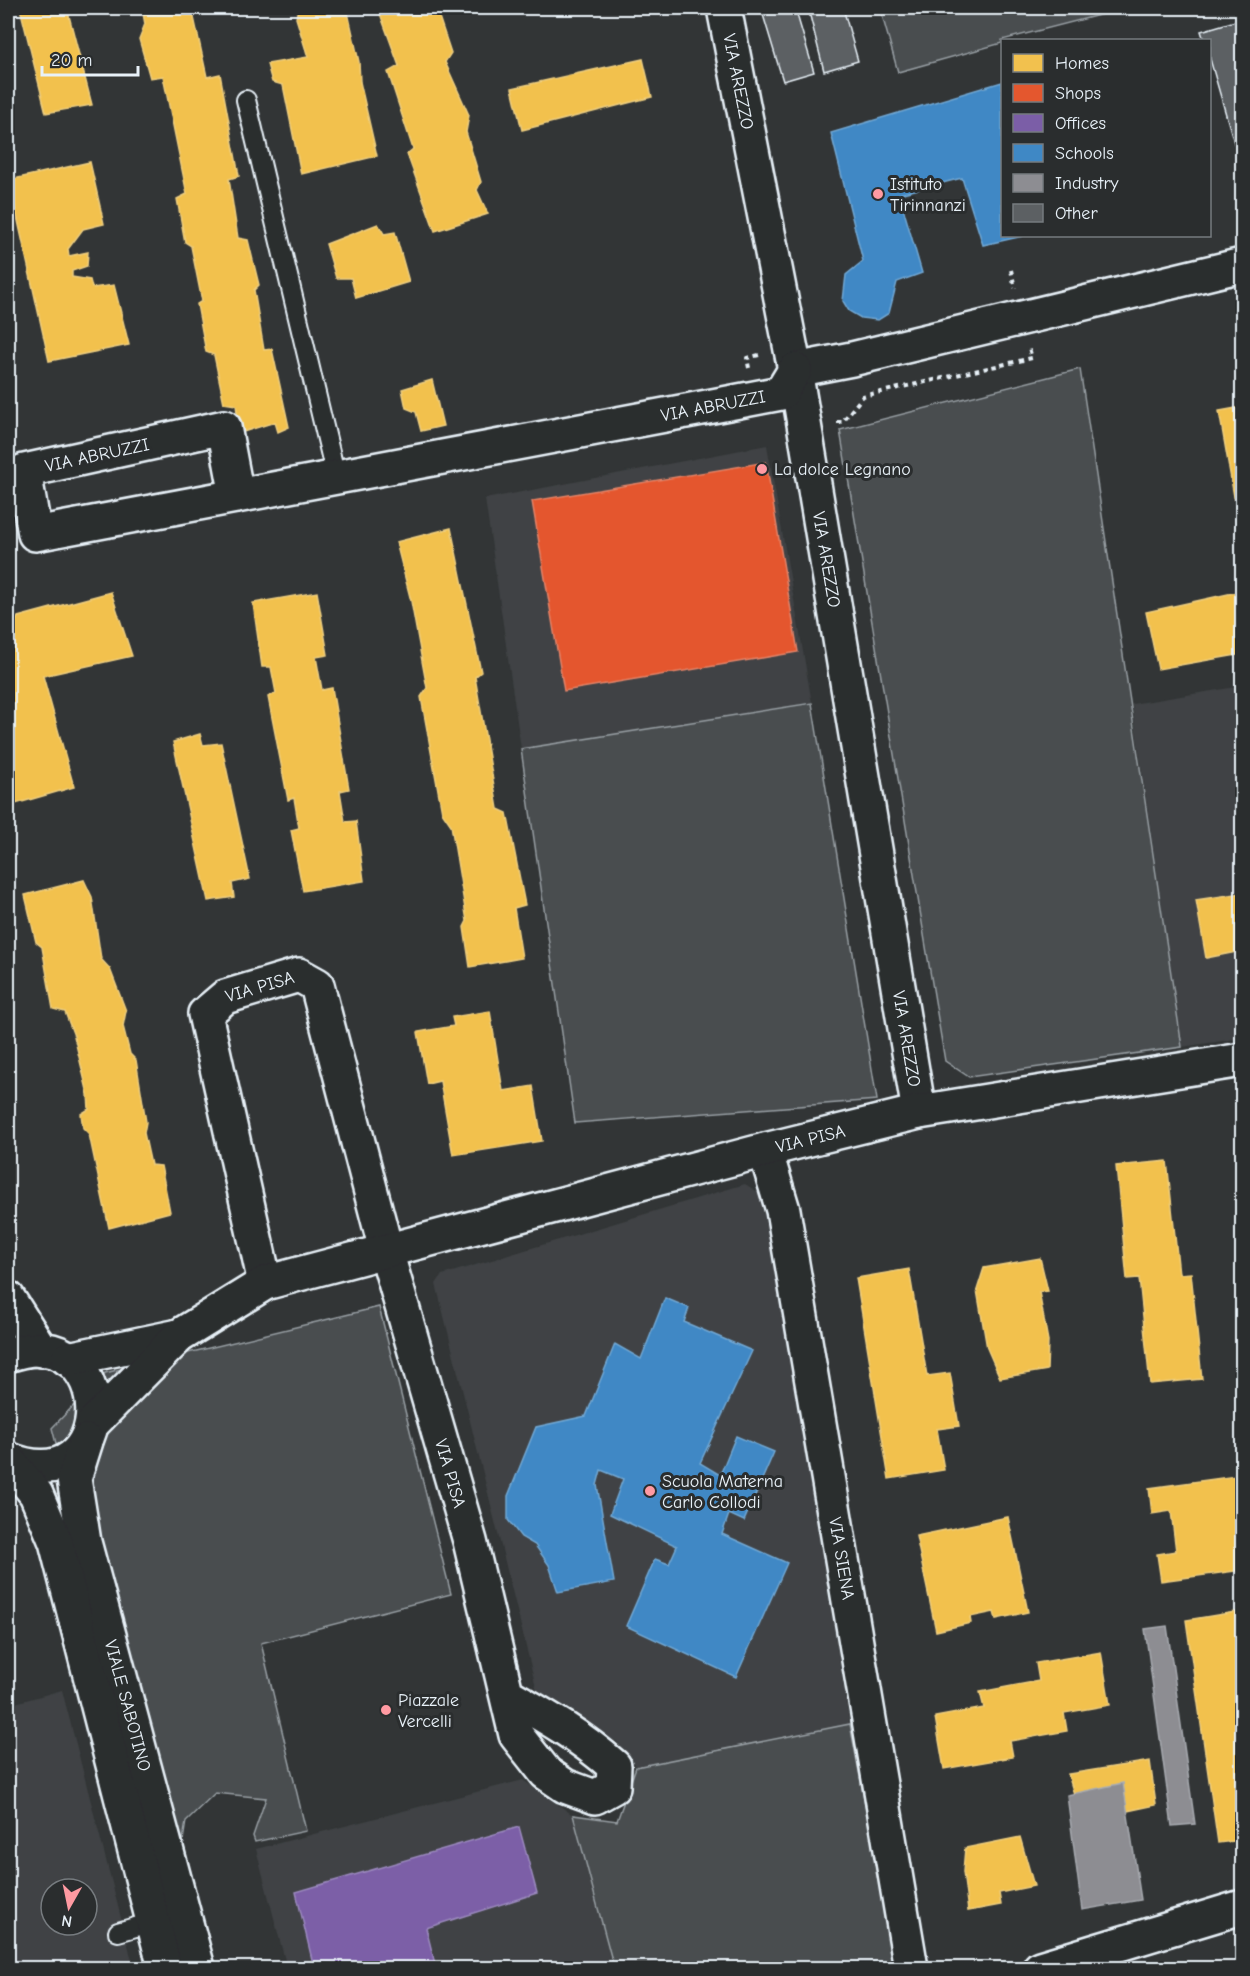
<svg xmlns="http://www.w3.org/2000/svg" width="1250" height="1976" viewBox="0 0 1250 1976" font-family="'Comic Neue',sans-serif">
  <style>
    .built { fill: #3f4244; fill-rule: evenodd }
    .green { fill: #494d4f; stroke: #989fa4; stroke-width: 1.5 }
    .homes { fill: #f2c14e; stroke: #efcf81; stroke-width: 1.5 }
    .shops { fill: #e4572e; stroke: #e5856b; stroke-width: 1.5 }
    .offices { fill: #7b5ea7; stroke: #9c8abf; stroke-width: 1.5 }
    .schools { fill: #3f88c5; stroke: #72a8d4; stroke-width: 1.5 }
    .industry { fill: #8d8d92; stroke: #a8abb1; stroke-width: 1.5 }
    .building { fill: #5c6063; stroke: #e8f1f8; stroke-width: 1.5 }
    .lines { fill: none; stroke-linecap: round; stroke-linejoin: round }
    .service-casing { stroke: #e8f1f8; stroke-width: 22 }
    .minor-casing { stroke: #e8f1f8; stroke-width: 38 }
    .path { stroke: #e8f1f8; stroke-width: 4; stroke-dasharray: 4.5 4.5; stroke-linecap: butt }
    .service { stroke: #2a2d2e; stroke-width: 18 }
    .minor { stroke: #2a2d2e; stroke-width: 33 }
    .poi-dot { fill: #ff9aa2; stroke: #2a2d2e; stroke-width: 2 }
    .labels { text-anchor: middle; stroke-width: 6; stroke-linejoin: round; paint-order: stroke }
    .street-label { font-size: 18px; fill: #e8f1f8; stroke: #2a2d2e }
    .poi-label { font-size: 18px; fill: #e8f1f8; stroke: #2a2d2e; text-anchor: start }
  </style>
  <rect width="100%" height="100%" fill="#323536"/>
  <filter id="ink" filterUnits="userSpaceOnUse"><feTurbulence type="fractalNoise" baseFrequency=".0167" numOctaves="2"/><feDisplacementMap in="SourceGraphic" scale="12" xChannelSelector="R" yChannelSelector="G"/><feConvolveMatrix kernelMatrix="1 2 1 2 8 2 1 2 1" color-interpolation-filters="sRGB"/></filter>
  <g filter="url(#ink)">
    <!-- built -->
    <g class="built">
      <polygon points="767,445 812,703 521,749 485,499"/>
      <polygon points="1242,686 1242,1038 1182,1047 1132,704"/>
      <polygon points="745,1184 763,1195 850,1724 636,1767 617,1742 539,1699 436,1284 442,1275"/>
      <path d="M62 1690 134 1968H8V1705ZM51 1889H87V1925H51Z"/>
      <polygon points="523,1780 573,1815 614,1968 287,1968 256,1849"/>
    </g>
    <!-- green -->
    <g class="green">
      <polygon points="880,8 1114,8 1115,11 1002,40 1002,43 898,72"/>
      <polygon points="1080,369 1182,1047 969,1077 945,1061 840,430"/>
      <polygon points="812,703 877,1100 575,1123 521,749"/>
      <polygon points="379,1307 451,1594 261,1643 306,1831 255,1842 253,1836 266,1798 215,1793 186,1821 182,1847 161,1851 52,1428 105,1373"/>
      <polygon points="850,1724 896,1968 614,1968 573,1815 617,1821 636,1767"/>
    </g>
    <!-- homes -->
    <g class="homes">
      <polygon points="20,8 67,8 92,105 46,113"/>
      <polygon points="142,8 198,8 199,12 193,13 207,77 220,74 239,176 229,179 238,238 248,240 259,285 254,290 264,350 272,349 289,427 278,432 275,422 240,433 236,405 224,403 214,355 206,352 197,304 202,301 191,246 185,242 177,199 187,194 163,76 150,78 139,39 145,24"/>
      <polygon points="298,8 347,8 359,62 360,82 377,156 301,174 283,85 272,82 267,64 308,57 296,18"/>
      <polygon points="378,8 436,8 451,53 445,62 469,115 466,132 481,182 477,190 488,214 435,231 407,154 413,149 388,72 399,66"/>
      <polygon points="643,59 652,97 522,130 512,88"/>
      <polygon points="90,162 104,224 83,229 68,249 69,256 88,252 87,266 72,271 72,277 90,280 92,288 114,285 129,345 49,361 9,180"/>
      <polygon points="378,224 384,234 395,232 409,282 356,298 351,278 336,278 326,244"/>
      <polygon points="432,380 443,426 421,431 416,412 406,408 402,389"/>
      <polygon points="1242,407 1242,536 1241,536 1219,411"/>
      <polygon points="451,528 481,672 475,677 498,809 507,813 525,905 514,908 522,958 470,967 464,927 467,921 451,825 442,812 421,697 427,688 411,601 396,542"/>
      <polygon points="1242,591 1242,654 1158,669 1146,612"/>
      <polygon points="111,592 132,656 43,676 74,787 15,804 8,775 8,637 18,617"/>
      <polygon points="317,592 328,655 316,657 322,690 332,688 349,789 340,791 345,822 356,821 364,881 303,891 291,830 299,828 294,798 288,800 268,697 276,693 271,667 262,667 253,603"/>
      <polygon points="200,734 203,745 221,743 250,879 232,883 234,897 208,901 173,742"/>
      <polygon points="84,880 92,897 101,959 110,969 126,1011 123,1026 130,1054 136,1060 146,1122 144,1133 151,1165 161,1166 170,1212 109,1228 89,1134 83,1128 81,1114 89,1109 88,1094 74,1036 65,1012 53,1009 42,947 36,942 25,895"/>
      <polygon points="1242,893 1242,951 1206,958 1196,900"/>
      <polygon points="490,1011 503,1091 533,1086 542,1141 453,1155 440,1081 427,1084 418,1032 454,1026 452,1017"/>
      <polygon points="1167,1161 1179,1274 1191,1273 1202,1379 1150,1384 1139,1278 1127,1279 1116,1166"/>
      <polygon points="1040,1258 1048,1291 1039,1292 1048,1341 1047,1370 1000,1378 987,1348 977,1290 984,1268"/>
      <polygon points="909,1269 927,1376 950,1373 959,1426 937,1429 944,1470 889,1479 856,1278"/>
      <polygon points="1236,1476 1242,1525 1242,1570 1161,1581 1157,1554 1176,1551 1171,1511 1152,1514 1149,1488"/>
      <polygon points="1008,1517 1028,1612 996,1619 994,1612 970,1617 971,1623 936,1631 916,1536"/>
      <polygon points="1242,1611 1242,1840 1218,1843 1186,1620"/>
      <polygon points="1101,1652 1110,1705 1064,1713 1067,1731 1010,1741 1013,1757 944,1769 935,1717 984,1708 980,1692 1039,1681 1036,1663"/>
      <polygon points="1150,1761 1156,1805 1127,1811 1123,1783 1074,1794 1068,1774"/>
      <polygon points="1020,1837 1034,1886 999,1893 1001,1905 968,1911 963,1872 965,1848"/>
    </g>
    <!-- shops -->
    <polygon class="shops" points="766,462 798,652 564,691 532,501"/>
    <!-- offices -->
    <polygon class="offices" points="519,1827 537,1893 426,1928 436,1968 314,1968 296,1892"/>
    <!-- schools -->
    <g class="schools">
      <polygon points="1002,82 1002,236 1023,236 983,245 962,178 899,194 922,273 897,282 889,313 878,320 861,318 849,311 843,301 846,275 863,261 831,133"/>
      <polygon points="665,1298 689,1308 684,1322 752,1351 700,1463 720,1475 736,1436 774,1452 744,1521 729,1514 722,1534 787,1563 736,1677 626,1626 655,1559 669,1564 677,1546 610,1514 623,1479 601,1470 597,1485 614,1582 558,1592 549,1565 535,1545 521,1537 508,1520 508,1496 536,1427 586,1416 615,1344 641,1359"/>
    </g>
    <!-- industry -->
    <g class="industry">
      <polygon points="1167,1626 1195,1824 1172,1826 1145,1629"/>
      <polygon points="1123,1783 1141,1900 1082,1910 1067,1795"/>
    </g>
    <!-- building -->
    <g class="building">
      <polygon points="761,8 795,8 814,72 783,81"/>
      <polygon points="808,8 843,8 858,61 824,71"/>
      <polygon points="1242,19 1242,159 1239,160 1210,59 1210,40 1204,40 1201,31"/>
    </g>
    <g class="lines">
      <!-- service casing -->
      <g class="service-casing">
        <g id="service">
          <polyline points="246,100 336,477"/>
          <polyline points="118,1932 153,1922"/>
        </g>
      </g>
      <!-- minor casing -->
      <g class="minor-casing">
        <g id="minor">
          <path id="s1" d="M724 8 795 370 919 1112"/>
          <polyline points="795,370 852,359 1242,265"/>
          <path id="s2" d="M237 496 224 427 24 471 35 534C270 490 504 445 739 401L781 393 795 370"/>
          <path id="s3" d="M765 1150 783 1210 911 1968"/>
          <path id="s4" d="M265 1283 205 1014 225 997 299 975 317 985 390 1265 470 1541 516 1735 546 1773 565 1786 595 1797 613 1787 614 1766C580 1736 547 1717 508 1695"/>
          <polyline points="8,1298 41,1350"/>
          <path d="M8 1355C119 1314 123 1506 8 1459"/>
          <polyline points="68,1359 179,1336"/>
          <path id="s5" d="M94 1422 179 1336 265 1283 765 1150 919 1112 1242 1060"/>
          <path id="s6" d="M86 1441 74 1479 84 1542 198 1968"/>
          <polyline points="8,1459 36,1494 56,1542 165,1968"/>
          <polyline points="1040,1968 1242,1907"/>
        </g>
      </g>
      <!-- path -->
      <g class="path">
        <polyline points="1011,270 1015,288"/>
        <polyline points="749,368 747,358 759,355"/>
        <polyline points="837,422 842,422 863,396 1032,358 1029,348"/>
      </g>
      <!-- service -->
      <use href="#service" class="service"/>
      <!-- minor -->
      <use href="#minor" class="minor"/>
    </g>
  </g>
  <!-- markers -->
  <g class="poi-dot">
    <circle cx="878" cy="194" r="6"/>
    <circle cx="762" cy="469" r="6"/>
    <circle cx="650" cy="1491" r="6"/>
    <circle cx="386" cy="1710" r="6"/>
  </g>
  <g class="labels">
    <!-- street labels -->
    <g class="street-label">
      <text dy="6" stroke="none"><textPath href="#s1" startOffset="75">VIA AREZZO</textPath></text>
      <text dy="6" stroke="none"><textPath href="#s2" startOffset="1029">VIA ABRUZZI</textPath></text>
      <text transform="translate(97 455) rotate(-12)" y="6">VIA ABRUZZI</text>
      <text dy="6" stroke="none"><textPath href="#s1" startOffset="561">VIA AREZZO</textPath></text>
      <text dy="6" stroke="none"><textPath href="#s4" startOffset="338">VIA PISA</textPath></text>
      <text dy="6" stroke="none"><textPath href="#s1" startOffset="1047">VIA AREZZO</textPath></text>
      <text dy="6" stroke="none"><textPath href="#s5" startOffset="786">VIA PISA</textPath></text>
      <text dy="6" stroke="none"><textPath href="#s4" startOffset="906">VIA PISA</textPath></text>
      <text dy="6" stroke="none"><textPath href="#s3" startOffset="416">VIA SIENA</textPath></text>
      <text dy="6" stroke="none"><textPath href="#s6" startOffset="273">VIALE SABOTINO</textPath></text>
    </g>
    <!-- poi labels -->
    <g class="poi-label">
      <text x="890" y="190">Istituto<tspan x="890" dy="21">Tirinnanzi</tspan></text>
      <text x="774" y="475">La dolce Legnano</text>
      <text x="662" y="1487">Scuola Materna<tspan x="662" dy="21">Carlo Collodi</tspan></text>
      <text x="398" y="1706">Piazzale<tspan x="398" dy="21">Vercelli</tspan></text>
    </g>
  </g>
  <!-- margin -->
  <rect width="1250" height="1976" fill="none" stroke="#2a2d2e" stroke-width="30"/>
  <rect x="15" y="15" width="1220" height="1946" fill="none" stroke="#e8f1f8" stroke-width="2" filter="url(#ink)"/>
  <!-- legend -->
  <rect x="1001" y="39" width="210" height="198" fill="#2a2d2e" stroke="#767b7f" stroke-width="1.5"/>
  <rect x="1013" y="54" width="30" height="18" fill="#f2c14e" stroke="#767b7f" stroke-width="1.5"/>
  <text x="1055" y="69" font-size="18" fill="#e8f1f8">Homes</text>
  <rect x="1013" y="84" width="30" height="18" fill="#e4572e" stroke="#767b7f" stroke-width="1.5"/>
  <text x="1055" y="99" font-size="18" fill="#e8f1f8">Shops</text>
  <rect x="1013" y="114" width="30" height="18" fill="#7b5ea7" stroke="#767b7f" stroke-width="1.5"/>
  <text x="1055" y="129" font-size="18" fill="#e8f1f8">Offices</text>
  <rect x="1013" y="144" width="30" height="18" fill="#3f88c5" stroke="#767b7f" stroke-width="1.5"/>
  <text x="1055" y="159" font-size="18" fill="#e8f1f8">Schools</text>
  <rect x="1013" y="174" width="30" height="18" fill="#8d8d92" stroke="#767b7f" stroke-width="1.5"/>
  <text x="1055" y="189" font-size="18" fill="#e8f1f8">Industry</text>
  <rect x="1013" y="204" width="30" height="18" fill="#5c6063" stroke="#767b7f" stroke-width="1.5"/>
  <text x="1055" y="219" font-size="18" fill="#e8f1f8">Other</text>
  <!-- north arrow -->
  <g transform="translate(69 1907) rotate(189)"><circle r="28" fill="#2a2d2e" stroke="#767b7f" stroke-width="1.5"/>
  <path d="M0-4.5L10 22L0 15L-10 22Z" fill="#ff9aa2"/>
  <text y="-9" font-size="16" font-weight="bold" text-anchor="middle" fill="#e8f1f8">N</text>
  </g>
  <!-- scale -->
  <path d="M42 66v9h96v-9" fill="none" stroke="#e8f1f8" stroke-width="3"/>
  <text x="51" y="66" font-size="18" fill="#e8f1f8" stroke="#2a2d2e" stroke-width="4.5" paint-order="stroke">20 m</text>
</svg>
